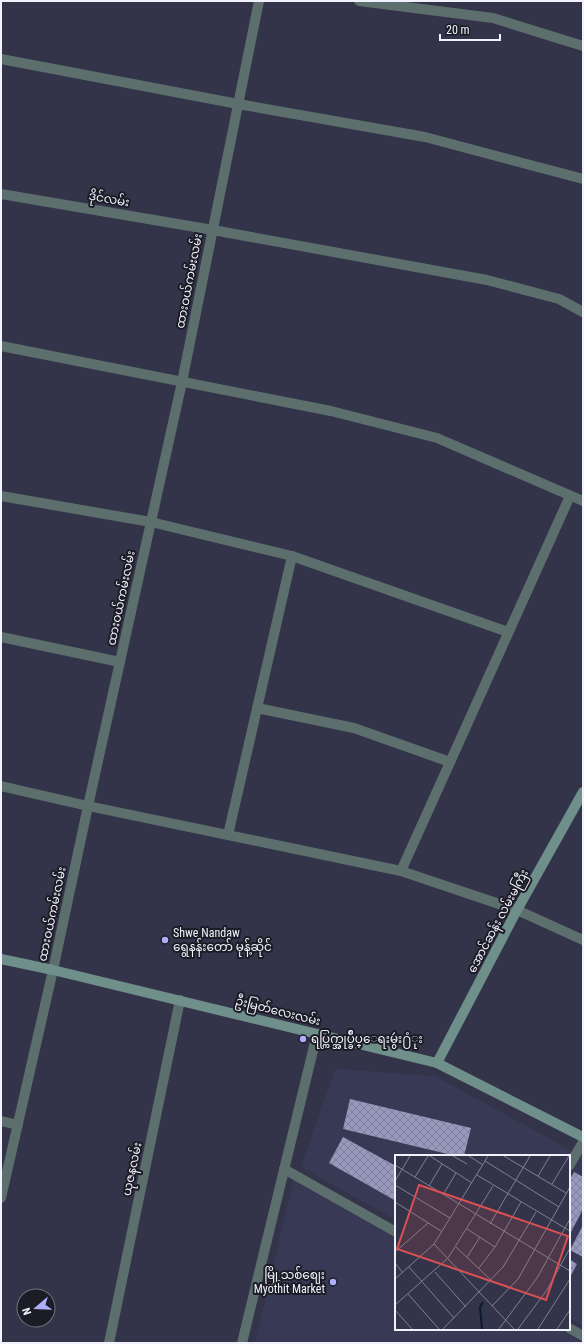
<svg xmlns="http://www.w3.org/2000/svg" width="584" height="1344" viewBox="0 0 584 1344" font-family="'Roboto Condensed','Noto Sans Myanmar',sans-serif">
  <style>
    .built { fill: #383955 }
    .building { fill: url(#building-cross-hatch) }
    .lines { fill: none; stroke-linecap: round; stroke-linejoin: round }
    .lane { stroke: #5c6f6d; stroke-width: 10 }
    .street { stroke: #5c6f6d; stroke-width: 10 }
    .secondary { stroke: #6f8f8b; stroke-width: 10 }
    .poi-dot { fill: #aeaefa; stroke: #1c1c26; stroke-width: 1.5 }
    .labels { text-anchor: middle; stroke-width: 4; stroke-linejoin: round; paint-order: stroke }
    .street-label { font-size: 12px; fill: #f1f2fd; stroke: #1c1c26 }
    .poi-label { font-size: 12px; fill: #f1f2fd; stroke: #1c1c26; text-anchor: start }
    .inset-river { fill: none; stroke: #0d1831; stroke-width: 2 }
    .inset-road { fill: none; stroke: #7f8091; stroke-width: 1 }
    .view { fill: #db5053; fill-opacity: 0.15; stroke: #db5053; stroke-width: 2 }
    .inset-edge { fill: none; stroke: #f1f2fd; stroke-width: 2 }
  </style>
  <defs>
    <pattern id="building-cross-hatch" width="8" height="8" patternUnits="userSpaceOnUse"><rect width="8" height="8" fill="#9898bc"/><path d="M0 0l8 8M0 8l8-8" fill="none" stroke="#80809a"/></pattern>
  </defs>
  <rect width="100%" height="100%" fill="#333449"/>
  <!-- built -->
  <g class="built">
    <polygon points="335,1069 435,1076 583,1157 583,1326 569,1318 569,1156 396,1156 396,1220 301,1167"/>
    <polygon points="294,1178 396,1236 396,1329 560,1329 583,1343 255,1343"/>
  </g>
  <!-- building -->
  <g class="building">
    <polygon points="350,1099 471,1128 464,1156 456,1156 343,1129"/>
    <polygon points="343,1137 396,1166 396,1201 329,1163"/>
    <polygon points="574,1172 583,1177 583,1209 569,1236 569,1181"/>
    <polygon points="583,1225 583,1257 570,1250"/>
    <polygon points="569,1259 577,1264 569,1279"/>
  </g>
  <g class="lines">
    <!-- lane -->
    <polyline class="lane" points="569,1166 583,1142"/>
    <!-- street -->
    <g class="street">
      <polyline points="359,1 493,18 583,46"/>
      <polyline points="1,59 238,104 425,137 583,179"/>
      <polyline points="1,194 213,230 487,280 559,299 583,312"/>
      <polyline points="1,346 331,411 437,438 583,501"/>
      <polyline points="1,496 151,522 292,556 508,632"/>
      <polyline points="1,637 120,662"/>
      <polyline points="257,708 354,728 450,762"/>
      <polyline points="1,786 88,806 401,871 517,910 583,940"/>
      <polyline points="228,835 292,556"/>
      <polyline points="401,871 570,496"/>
      <polyline points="1,1121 18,1125"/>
      <polyline points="284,1169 396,1232"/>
      <polyline points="1,1198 53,970 88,806 182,382 259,1"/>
      <polyline points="569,1328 583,1336"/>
      <polyline points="109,1343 180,1000"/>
      <polyline points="242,1343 317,1034"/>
    </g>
    <!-- secondary -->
    <g class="secondary">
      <polyline points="1,959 53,970 437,1063 583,1137"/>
      <polyline points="437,1063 517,910 583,792"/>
    </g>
  </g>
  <!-- markers -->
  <g class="poi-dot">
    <circle cx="165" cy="940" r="4"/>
    <circle cx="303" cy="1039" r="4"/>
    <circle cx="333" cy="1282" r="4"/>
  </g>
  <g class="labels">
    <!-- street labels -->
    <g class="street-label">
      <text transform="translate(109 199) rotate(10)" y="4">ဒိုင်လမ်း</text>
      <text transform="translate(189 281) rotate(-79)" y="4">ထားဝယ်ကမ်းလမ်း</text>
      <text transform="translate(121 598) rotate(-78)" y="4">ထားဝယ်ကမ်းလမ်း</text>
      <text transform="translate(52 914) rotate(-78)" y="4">ထားဝယ်ကမ်းလမ်း</text>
      <text transform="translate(498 921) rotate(-62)" y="4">အောင်ဆန်း လမ်းမကြီး</text>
      <text transform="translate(278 1011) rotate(14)" y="4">ဦးမြတ်လေးလမ်း</text>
      <text transform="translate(132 1169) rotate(-78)" y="4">ယုဇနလမ်း</text>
    </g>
    <!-- poi labels -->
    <g class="poi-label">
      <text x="173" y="937">Shwe Nandaw<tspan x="173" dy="14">ရွေနန်းတော် မုန့်ဆိုင်</tspan></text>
      <text x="311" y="1043">ရပ္ကြက္အုပ္ခ်ဳပ္ေရးမွဴး႐ံုး</text>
      <text x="325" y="1279" text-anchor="end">မြို့သစ်စျေး<tspan x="325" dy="14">Myothit Market</tspan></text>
    </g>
  </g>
  <!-- overview -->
  <g transform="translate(395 1155)">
    <rect width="175" height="175" fill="#333449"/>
    <path class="inset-river" d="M87 174 85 152 88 147"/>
    <path class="inset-road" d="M35 1 77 28M58 1 72 9M74 1 88 10M109 1 171 38M90 6 164 52M0 10 175 116M82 20 175 76M143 21 155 1M20 22 33 1M0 26 15 1M157 29 174 1M0 30 55 63M34 31 47 9M48 40 61 18M0 47 46 76M95 69 135 1M72 74 100 92M39 89 119 174M61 92 96 125M0 97 33 68M72 102 85 82M0 108 8 118M14 112 59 163M84 113 100 92 126 47M40 117 71 152M0 124 39 89 93 1M13 139 44 174M0 150 53 103 98 31M97 151 123 124 175 32M0 155 17 174M48 174 108 112 141 57M104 174 142 123 175 64M123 174 152 135 175 93M143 174 175 124M162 174 175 155"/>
    <path class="view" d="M24 30 173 81 151 145 2 94Z"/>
    <rect width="175" height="175" class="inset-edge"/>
  </g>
  <!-- border -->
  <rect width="584" height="1344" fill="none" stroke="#f1f2fd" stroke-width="4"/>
  <!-- north arrow -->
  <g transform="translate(36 1308) rotate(251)"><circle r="19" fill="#1c1c26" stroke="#71727c"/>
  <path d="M0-3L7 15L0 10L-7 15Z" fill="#aeaefa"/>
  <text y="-6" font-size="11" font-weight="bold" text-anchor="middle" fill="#f1f2fd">N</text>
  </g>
  <!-- scale -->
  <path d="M440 34v6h60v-6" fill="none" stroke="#f1f2fd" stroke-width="2"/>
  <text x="446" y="34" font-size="12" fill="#f1f2fd" stroke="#1c1c26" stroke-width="3" paint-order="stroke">20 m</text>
</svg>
